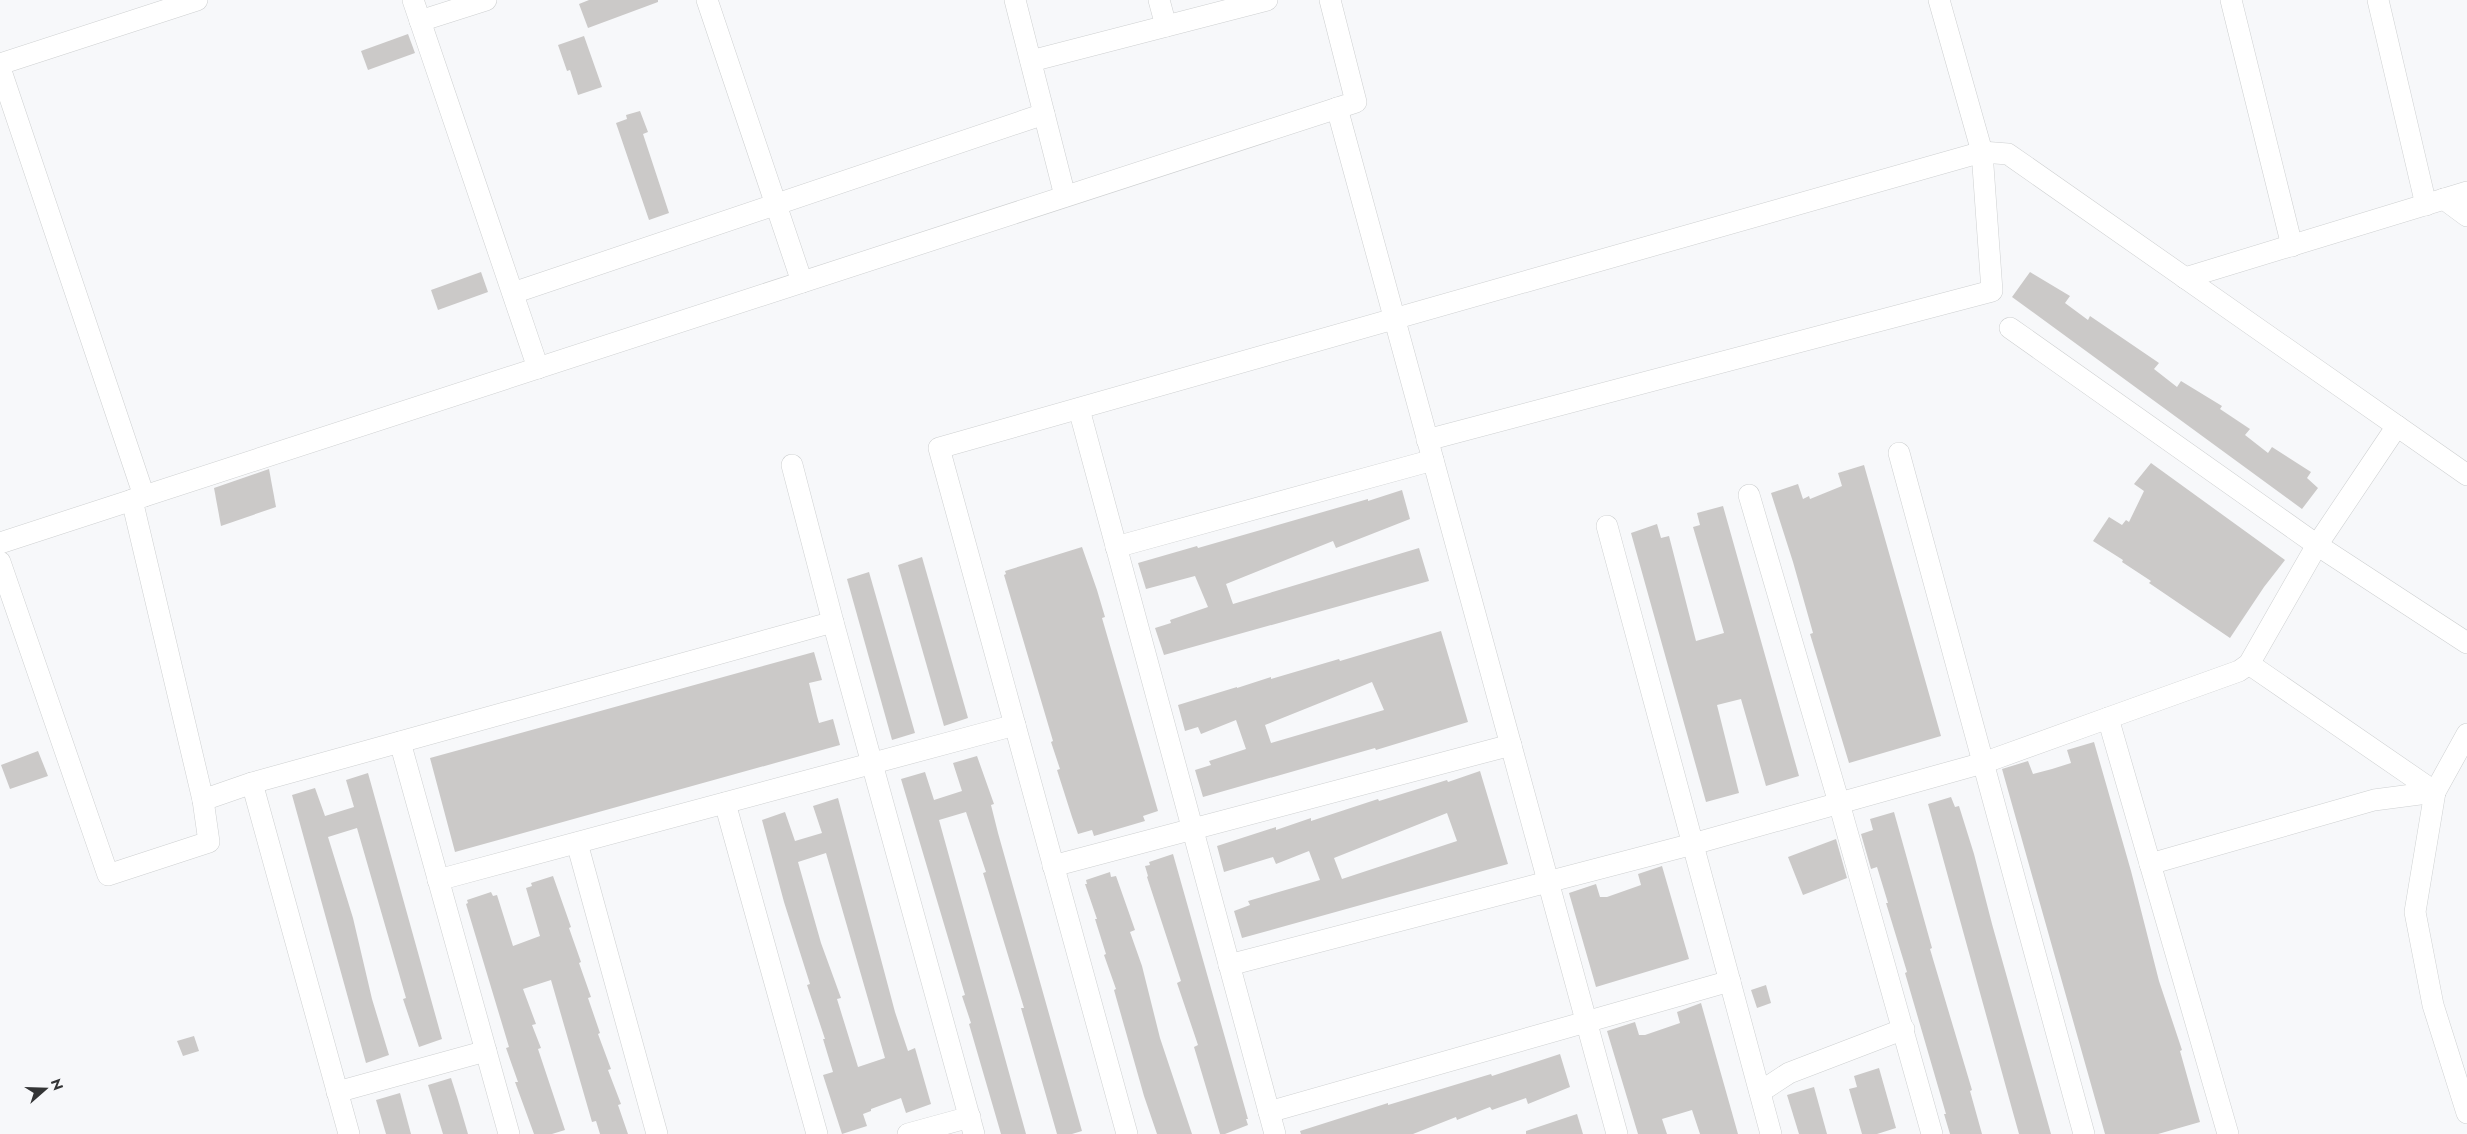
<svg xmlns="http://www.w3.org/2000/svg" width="2467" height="1134" viewBox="0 0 2467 1134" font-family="Jost,sans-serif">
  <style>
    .building { fill: #cbc9c8; fill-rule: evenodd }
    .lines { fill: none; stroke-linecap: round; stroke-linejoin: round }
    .minor-casing { stroke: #ced0d1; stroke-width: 22 }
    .minor { stroke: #fff; stroke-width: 21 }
  </style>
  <rect width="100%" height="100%" fill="#f7f8fa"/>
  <!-- building -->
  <g class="building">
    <polygon points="589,0 658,0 658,2 588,28 579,4"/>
    <polygon points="408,34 415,53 368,70 361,51"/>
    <polygon points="584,36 602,87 578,95 570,70 567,71 558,45"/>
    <polygon points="640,111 648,132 643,134 669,213 649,220 616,123 627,119 626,115"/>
    <polygon points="481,272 488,292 438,310 431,290"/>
    <polygon points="2030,272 2070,296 2065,303 2088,320 2090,316 2159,363 2154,369 2177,387 2181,381 2222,406 2220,409 2250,429 2245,435 2268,453 2272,447 2311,472 2307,478 2318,488 2302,509 2012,297"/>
    <polygon points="2151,463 2285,560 2264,587 2230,638 2149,583 2151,581 2122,562 2123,560 2093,541 2109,517 2122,525 2126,520 2129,522 2144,491 2134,484"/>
    <polygon points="1864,465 1941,736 1849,763 1810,634 1813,633 1793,562 1771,493 1798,484 1803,499 1809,496 1810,499 1842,486 1838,473"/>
    <polygon points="269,469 276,507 221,526 214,488"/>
    <polygon points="1402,490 1410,519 1336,548 1333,541 1226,584 1233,604 1419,548 1429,581 1164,655 1155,628 1171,623 1170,620 1208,607 1195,576 1146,589 1138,563 1197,546 1198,548 1368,499 1368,501"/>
    <polygon points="1723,506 1799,776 1766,786 1741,699 1717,705 1739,793 1706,802 1631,533 1657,524 1661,538 1669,536 1696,641 1724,633 1693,527 1700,525 1697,513"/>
    <polygon points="1082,547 1097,590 1105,617 1102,618 1158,811 1143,816 1145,821 1094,836 1092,830 1078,834 1072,817 1057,770 1060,769 1051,742 1053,741 1004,575 1006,574 1005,571"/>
    <polygon points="922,557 968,718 944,726 898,565"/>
    <polygon points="869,572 915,733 892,740 847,579"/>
    <path d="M1441 631 1468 722 1376 750 1375 748 1203 797 1195 770 1211 765 1209 761 1246 749 1236 720 1201 734 1198 727 1185 731 1178 705 1237 687V688L1271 677V679L1339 659 1340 661ZM1372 682 1384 710 1271 743 1265 725Z"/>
    <polygon points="814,652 822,680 809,683 817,716 819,723 833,719 840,745 455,852 430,758"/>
    <polygon points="2094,742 2131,871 2159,981 2182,1050 2180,1051 2200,1122 2158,1134 2105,1134 2002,769 2028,761 2033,774 2052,769 2071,763 2067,750"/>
    <polygon points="38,751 48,776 10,789 1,765"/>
    <polygon points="977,756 994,804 991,805 998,833 1082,1131 1072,1134 1057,1134 1021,1008 1024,1008 983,873 986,872 966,812 939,820 1026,1134 1001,1134 969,1024 971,1023 962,996 965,995 901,779 925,772 934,800 962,791 953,763"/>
    <path d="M1480 771 1508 864 1242 938 1234 911 1250 905 1248 901 1320 880 1309 851 1276 864 1273 857 1224 872 1217 846 1276 827V830L1311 818V821L1378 799 1379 801 1447 780 1448 782ZM1447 813 1457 841 1342 879 1334 858Z"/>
    <polygon points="368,773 442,1039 419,1047 403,999 406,998 357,828 328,837 353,918 372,999 389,1055 366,1063 292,795 315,788 325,816 354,807 346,780"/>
    <polygon points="1951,797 1955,807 1959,806 1974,854 1992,924 2051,1134 2019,1134 2012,1109 1928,804"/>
    <path d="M838 798 895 1012 908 1051 915 1048 931 1104 906 1113 901 1098 871 1109V1111L863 1114 867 1126 842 1134 823 1075 833 1072 823 1039H825L807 985 810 984 784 902 762 820 785 812 795 841 822 833 813 806ZM826 853 885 1058 858 1067 837 999 841 998 821 943 798 862Z"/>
    <polygon points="1894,812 1932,948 1930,949 1972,1090 1970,1091 1982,1134 1950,1134 1944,1114 1946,1114 1905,973 1907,972 1886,903 1888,903 1877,867 1871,869 1861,834 1873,830 1870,819"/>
    <polygon points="1836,839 1847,878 1803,895 1788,857"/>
    <polygon points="1173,854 1248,1119 1246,1119 1248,1125 1225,1134 1220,1134 1194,1047 1198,1045 1177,983 1181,981 1147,877 1148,876 1145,866 1150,865 1149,862"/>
    <polygon points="1662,866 1689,959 1596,987 1569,893 1596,884 1600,897 1607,897 1641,885 1638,874"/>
    <polygon points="1110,872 1111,877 1116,876 1135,930 1130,932 1142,966 1160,1038 1192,1134 1157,1134 1144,1096 1114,990 1116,989 1104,955 1106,954 1095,919 1097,919 1085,884 1087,884 1086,880"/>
    <polygon points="553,876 571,927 569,928 581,962 579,963 591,997 588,998 600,1033 598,1034 611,1069 608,1070 621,1104 618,1105 628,1134 600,1134 596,1121 592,1122 551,980 523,989 536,1024 532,1025 541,1048 538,1049 565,1130 552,1134 534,1134 515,1082 518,1082 506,1048 509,1047 466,904 468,903 467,900 491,892 493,896 497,895 513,946 540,936 526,888 532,886 531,883"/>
    <polygon points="1766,985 1771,1003 1757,1008 1751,990"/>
    <polygon points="1701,1003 1738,1134 1700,1134 1692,1110 1662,1119 1667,1134 1638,1134 1607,1031 1635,1022 1639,1035 1645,1035 1680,1023 1677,1012"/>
    <polygon points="194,1036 199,1051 183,1056 177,1041"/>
    <polygon points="1560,1054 1570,1087 1528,1104 1526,1098 1492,1110 1490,1107 1457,1120 1456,1117 1413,1134 1301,1134 1300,1131 1388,1103 1388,1105 1491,1074 1492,1076"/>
    <polygon points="1879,1068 1896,1128 1877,1134 1862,1134 1849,1089 1857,1087 1854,1076"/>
    <polygon points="451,1078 458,1100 468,1134 443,1134 428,1085"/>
    <polygon points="1814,1087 1827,1134 1799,1134 1787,1095"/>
    <polygon points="400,1093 411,1134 386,1134 376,1100"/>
    <polygon points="1577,1114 1583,1134 1526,1134 1526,1131"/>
  </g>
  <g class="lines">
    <!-- minor casing -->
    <g class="minor-casing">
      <g id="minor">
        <polyline points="413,0 538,368"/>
        <polyline points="707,0 802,282"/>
        <polyline points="1015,0 1065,196"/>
        <polyline points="1159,0 1166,26"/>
        <polyline points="2231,0 2292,246"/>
        <polyline points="2378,0 2426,205"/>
        <polyline points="420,21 486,0"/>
        <polyline points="1031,61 1267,0"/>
        <polyline points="0,64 197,0"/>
        <polyline points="0,68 144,496"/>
        <polyline points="1337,108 1617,1134"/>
        <polyline points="2444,199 2467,216"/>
        <polyline points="2185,278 2467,192"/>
        <polyline points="513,293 1044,114"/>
        <polyline points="2010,328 2317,545 2467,643"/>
        <polyline points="1079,409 1275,1134"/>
        <polyline points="1427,440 1992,291 1982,152 1939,0"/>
        <polyline points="1899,453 2084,1134"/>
        <polyline points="792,465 833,622 974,1134"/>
        <polyline points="1749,495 1839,803 1932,1134"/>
        <polyline points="132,500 203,800 252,783 349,1134"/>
        <polyline points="1607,526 1771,1134"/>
        <polyline points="0,543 1356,102 1330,0"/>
        <polyline points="1116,547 1433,460"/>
        <polyline points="0,562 108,875 209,842 203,800"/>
        <polyline points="2249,664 2435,792"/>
        <polyline points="2467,734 2435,792 2415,912 2433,1005 2467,1113"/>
        <polyline points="400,742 509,1134"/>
        <polyline points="252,783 833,622"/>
        <polyline points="725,803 817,1134"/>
        <polyline points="577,843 657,1134"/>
        <polyline points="2150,864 2374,800 2435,792"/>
        <polyline points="1053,866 1511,745"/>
        <polyline points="438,880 1015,725"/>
        <polyline points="1229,965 1693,844 1983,763 2108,718"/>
        <polyline points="337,1092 486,1051"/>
        <polyline points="1760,1092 1789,1073 1904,1029"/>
        <polyline points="1269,1112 1730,981"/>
        <polyline points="908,1134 970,1117"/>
        <polyline points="1127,1134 939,448 1982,152 2008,154 2467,475"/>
        <polyline points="2228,1134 2108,718 2239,671 2249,664 2317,545 2397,426"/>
      </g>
    </g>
    <!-- minor -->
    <use href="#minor" class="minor"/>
  </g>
  <!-- north arrow -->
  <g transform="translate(45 1089) rotate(70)" stroke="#f7f8fa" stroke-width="4" paint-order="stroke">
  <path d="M0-4L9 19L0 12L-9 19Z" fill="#333435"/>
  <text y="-8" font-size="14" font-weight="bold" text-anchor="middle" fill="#333435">N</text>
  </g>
</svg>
